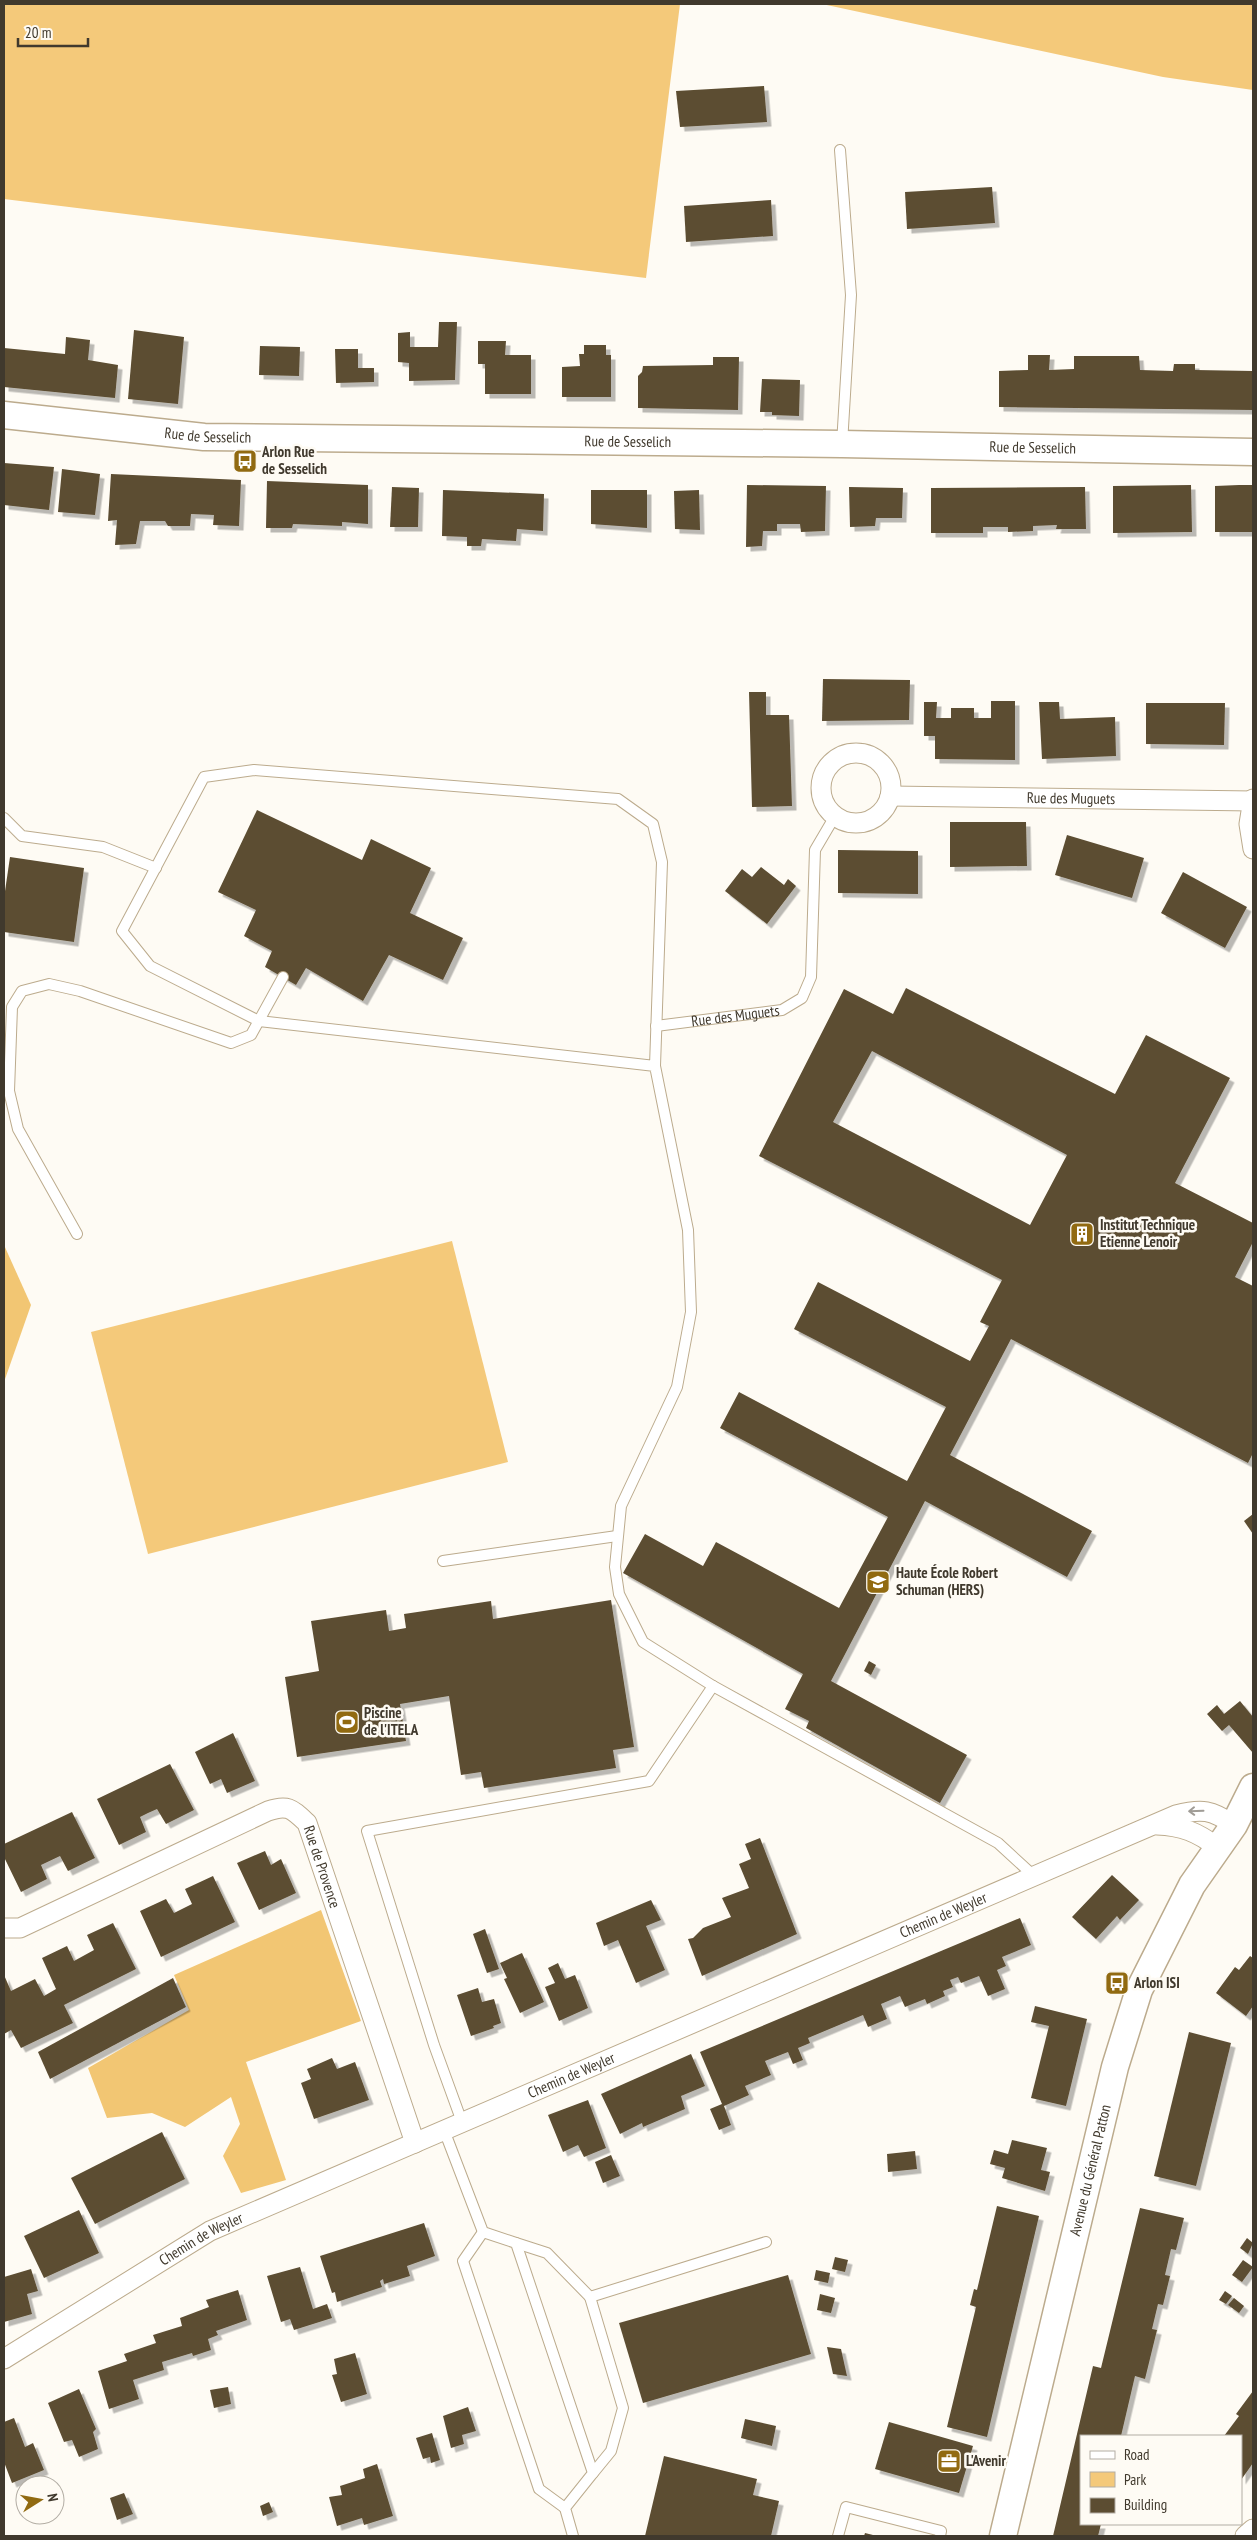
<svg xmlns="http://www.w3.org/2000/svg" width="1257" height="2540" viewBox="0 0 1257 2540" font-family="'PT Sans Narrow',sans-serif">
  <style>
    .green { fill: #f4c97a }
    .forest { fill: #f2c673 }
    .building { fill: #5c4d32; fill-rule: evenodd; filter: url(#shadow) }
    .lines { fill: none; stroke-linecap: round; stroke-linejoin: round }
    .lane-casing { stroke: #bcab8d; stroke-width: 12 }
    .street-casing { stroke: #bcab8d; stroke-width: 21 }
    .secondary-casing { stroke: #bcab8d; stroke-width: 29 }
    .lane { stroke: #fff; stroke-width: 10 }
    .street { stroke: #fff; stroke-width: 19 }
    .secondary { stroke: #fff; stroke-width: 26 }
    .oneway { stroke: #a09c96 }
    .labels { text-anchor: middle; stroke-width: 5; stroke-linejoin: round; paint-order: stroke }
    .street-label { font-size: 15px; fill: #40392d; stroke: #fefbf4 }
    .poi-label { font-size: 15px; font-weight: bold; fill: #40392d; stroke: #fefbf4; text-anchor: start }
  </style>
  <defs>
    <filter id="shadow"><feDropShadow dx="4.5" dy="4.5" stdDeviation="0" flood-color="#0004"/></filter>
  </defs>
  <rect width="100%" height="100%" fill="#fefbf4"/>
  <!-- green -->
  <g class="green">
    <polygon points="4,4 680,4 646,278 4,199"/>
    <polygon points="822,4 1253,4 1253,90 1163,77"/>
    <polygon points="452,1241 508,1462 148,1554 91,1332"/>
  </g>
  <!-- forest -->
  <g class="forest">
    <polygon points="4,1245 31,1305 4,1382"/>
    <polygon points="321,1910 361,2021 246,2062 286,2180 241,2193 223,2156 240,2124 231,2097 185,2127 152,2113 107,2118 88,2068 189,2010 174,1975"/>
  </g>
  <!-- building -->
  <g class="building">
    <polygon points="764,86 767,122 680,127 676,91"/>
    <polygon points="992,187 995,223 907,229 905,192"/>
    <polygon points="771,200 773,236 686,242 684,206"/>
    <polygon points="439,322 457,322 455,380 409,381 409,363 398,362 398,333 410,332 410,347 438,347"/>
    <polygon points="134,330 184,337 178,404 128,399"/>
    <polygon points="66,337 90,340 88,360 118,365 115,398 4,387 4,348 65,354"/>
    <polygon points="478,341 506,341 505,355 531,355 531,394 485,394 485,364 478,364"/>
    <polygon points="584,345 606,345 606,355 611,355 611,397 562,397 562,367 580,366 579,354 584,354"/>
    <polygon points="260,346 300,347 299,376 259,375"/>
    <polygon points="335,349 358,349 358,368 374,368 374,382 336,383"/>
    <polygon points="1028,355 1050,355 1049,370 1074,369 1074,356 1139,356 1140,370 1173,371 1174,364 1195,364 1195,370 1253,371 1253,410 999,407 999,371 1028,370"/>
    <polygon points="713,357 739,357 738,410 638,408 638,376 642,372 643,366 713,365"/>
    <polygon points="762,379 800,380 799,416 772,415 772,412 760,412"/>
    <polygon points="4,463 54,467 49,510 4,505"/>
    <polygon points="62,469 100,474 95,515 58,512"/>
    <polygon points="111,474 241,480 239,526 213,525 214,515 191,514 190,526 168,526 165,521 140,521 136,544 115,545 117,520 108,521"/>
    <polygon points="267,481 368,485 368,524 342,522 342,526 293,524 292,528 266,528"/>
    <polygon points="747,485 826,486 825,531 801,532 800,524 777,524 777,531 763,531 762,546 746,547"/>
    <polygon points="1191,485 1192,532 1113,533 1113,486"/>
    <polygon points="1239,485 1253,485 1253,532 1215,532 1215,486"/>
    <polygon points="392,487 419,488 418,527 390,527"/>
    <polygon points="849,487 903,488 902,518 876,518 875,526 850,527"/>
    <polygon points="1085,487 1086,529 1056,529 1057,525 1033,526 1033,531 1008,532 1008,527 983,527 983,533 931,533 931,488"/>
    <polygon points="443,490 544,494 543,531 517,529 516,541 482,539 481,546 467,546 467,537 442,536"/>
    <polygon points="591,490 647,490 647,528 591,524"/>
    <polygon points="699,490 700,530 675,529 674,491"/>
    <polygon points="823,679 910,680 909,720 822,721"/>
    <polygon points="749,692 766,692 766,715 789,715 792,806 752,807"/>
    <polygon points="991,701 1015,701 1015,760 935,759 935,736 924,736 924,702 937,702 936,718 951,718 951,708 974,708 974,718 991,718"/>
    <polygon points="1039,702 1059,702 1060,719 1115,717 1116,756 1042,759"/>
    <polygon points="1146,703 1225,703 1224,745 1146,744"/>
    <polygon points="257,810 362,860 371,839 431,868 410,913 463,938 443,980 389,955 363,1001 306,968 296,985 265,967 272,951 244,936 256,910 218,892"/>
    <polygon points="950,822 1026,822 1027,866 950,867"/>
    <polygon points="1067,835 1144,858 1132,898 1055,875"/>
    <polygon points="838,850 918,851 918,894 838,893"/>
    <polygon points="10,857 84,868 74,942 4,932 4,898"/>
    <polygon points="761,867 784,885 788,879 796,886 767,924 725,891 742,869 752,877"/>
    <polygon points="1183,872 1247,907 1225,948 1161,913"/>
    <path d="M906 988 1115 1094 1146 1035 1230 1078 1175 1183 1253 1223V1242L1235 1277 1253 1286V1453L1248 1463 1011 1339 950 1455 1092 1531 1067 1577 925 1501 831 1681 967 1755 940 1803 806 1728 809 1721 785 1709 803 1674 623 1573 645 1534 703 1566 716 1542 839 1608 888 1517 720 1428 739 1392 907 1481 946 1407 794 1329 818 1282 970 1361 989 1326 980 1322 1002 1280 759 1156 844 989 893 1014ZM872 1051 1067 1155 1030 1225 833 1122Z"/>
    <polygon points="1253,1514 1253,1534 1244,1521"/>
    <polygon points="611,1600 634,1747 613,1750 616,1768 484,1788 481,1772 461,1775 449,1696 400,1704 406,1741 297,1757 285,1677 319,1671 311,1621 386,1610 389,1631 406,1628 404,1614 491,1601 493,1619"/>
    <polygon points="869,1661 876,1665 871,1675 864,1671"/>
    <polygon points="1240,1701 1253,1717 1253,1753 1229,1725 1222,1731 1207,1714 1217,1705 1224,1714"/>
    <polygon points="233,1733 255,1781 227,1793 221,1779 210,1784 195,1752"/>
    <polygon points="170,1764 194,1810 166,1824 157,1809 148,1813 140,1817 146,1832 119,1845 97,1799"/>
    <polygon points="72,1812 95,1858 68,1871 60,1856 41,1865 47,1879 21,1892 4,1857 4,1844"/>
    <polygon points="760,1838 797,1934 702,1976 688,1939 693,1938 703,1928 731,1917 722,1898 749,1888 739,1864 751,1859 745,1844"/>
    <polygon points="265,1851 271,1865 281,1859 296,1893 259,1910 237,1863"/>
    <polygon points="1112,1875 1139,1900 1120,1920 1117,1916 1096,1939 1072,1917"/>
    <polygon points="213,1876 235,1922 161,1957 140,1911 166,1899 174,1913 192,1904 185,1889"/>
    <polygon points="651,1900 661,1920 646,1926 665,1970 636,1983 618,1940 604,1946 596,1923"/>
    <polygon points="1020,1918 1031,1945 1002,1957 1006,1966 997,1970 1005,1989 988,1996 979,1976 961,1983 958,1977 950,1980 953,1987 943,1991 945,1996 927,2004 925,1999 905,2007 900,1996 881,2004 887,2019 868,2027 863,2015 808,2038 810,2043 798,2048 803,2060 793,2064 788,2052 765,2061 771,2075 745,2086 749,2095 724,2106 731,2125 719,2130 710,2109 722,2104 700,2052"/>
    <polygon points="113,1923 136,1969 64,2005 73,2023 21,2048 11,2030 4,2034 4,1975 11,1991 35,1979 44,1996 56,1989 42,1958 67,1946 74,1961 94,1950 87,1935"/>
    <polygon points="485,1929 499,1969 487,1973 473,1934"/>
    <polygon points="522,1953 544,2002 520,2013 504,1979 507,1978 500,1963"/>
    <polygon points="1250,1956 1253,1958 1253,2006 1246,2016 1216,1993 1235,1967 1239,1970"/>
    <polygon points="558,1963 565,1979 575,1975 588,2008 559,2021 545,1987 555,1983 548,1968"/>
    <polygon points="173,1978 186,2007 50,2079 38,2052"/>
    <polygon points="478,1988 482,2002 494,1999 501,2023 493,2026 494,2028 471,2036 457,1995"/>
    <polygon points="1035,2006 1087,2019 1066,2106 1031,2098 1049,2026 1031,2022"/>
    <polygon points="1189,2032 1231,2043 1196,2186 1154,2176"/>
    <polygon points="691,2054 705,2086 681,2096 685,2109 643,2127 642,2123 620,2134 601,2094"/>
    <polygon points="332,2058 337,2069 355,2062 369,2100 314,2119 301,2083 311,2079 307,2069"/>
    <polygon points="588,2100 606,2148 584,2157 578,2145 563,2152 548,2115"/>
    <polygon points="162,2132 185,2179 95,2224 71,2178"/>
    <polygon points="1012,2140 1047,2148 1041,2170 1050,2172 1045,2191 1002,2178 1005,2168 990,2164 994,2150 1008,2154"/>
    <polygon points="915,2151 917,2169 888,2172 887,2154"/>
    <polygon points="611,2155 620,2176 603,2183 595,2162"/>
    <polygon points="997,2206 1039,2216 987,2437 947,2427 976,2307 970,2305 974,2289 977,2290"/>
    <polygon points="1140,2208 1184,2218 1176,2250 1171,2249 1165,2275 1170,2276 1163,2305 1158,2304 1152,2329 1157,2330 1145,2379 1135,2376 1121,2436 1081,2436 1081,2524 1101,2524 1098,2536 1053,2536 1093,2366 1101,2368"/>
    <polygon points="79,2210 99,2253 44,2278 24,2236"/>
    <polygon points="424,2223 435,2256 407,2266 410,2276 384,2284 383,2279 380,2281 382,2287 337,2302 335,2292 332,2293 320,2256"/>
    <polygon points="1247,2238 1253,2243 1248,2254 1240,2248"/>
    <polygon points="835,2257 848,2260 845,2272 832,2269"/>
    <polygon points="1243,2260 1253,2267 1242,2282 1232,2275"/>
    <polygon points="300,2267 313,2309 327,2304 332,2318 294,2330 290,2319 281,2322 267,2276"/>
    <polygon points="31,2269 38,2291 27,2294 32,2314 4,2322 4,2277"/>
    <polygon points="816,2270 830,2273 828,2283 814,2280"/>
    <polygon points="788,2275 811,2354 643,2403 619,2323"/>
    <polygon points="238,2290 247,2320 216,2331 218,2335 208,2339 211,2350 193,2356 192,2353 162,2362 164,2370 133,2380 139,2399 109,2409 98,2371 127,2361 124,2354 156,2343 153,2335 182,2326 180,2318 209,2307 206,2300"/>
    <polygon points="1225,2291 1232,2296 1226,2304 1219,2300"/>
    <polygon points="820,2294 835,2298 831,2313 817,2310"/>
    <polygon points="1234,2298 1244,2306 1239,2313 1228,2305"/>
    <polygon points="827,2347 841,2349 847,2376 833,2374"/>
    <polygon points="355,2353 367,2394 341,2402 332,2375 337,2374 334,2359"/>
    <polygon points="228,2387 231,2404 214,2408 210,2390"/>
    <polygon points="79,2389 96,2429 93,2432 98,2449 79,2457 72,2440 64,2442 48,2403"/>
    <polygon points="1253,2391 1253,2463 1241,2480 1241,2436 1224,2436 1239,2416 1236,2414"/>
    <polygon points="468,2407 476,2431 462,2435 464,2444 451,2448 443,2416"/>
    <polygon points="14,2418 25,2447 33,2443 44,2470 12,2483 4,2462 4,2422"/>
    <polygon points="745,2419 776,2426 772,2446 741,2438"/>
    <polygon points="889,2422 973,2446 959,2493 875,2469"/>
    <polygon points="432,2433 440,2460 431,2463 430,2457 423,2459 416,2438"/>
    <polygon points="664,2456 757,2479 753,2495 779,2501 771,2536 645,2536"/>
    <polygon points="377,2464 393,2516 364,2525 362,2518 337,2526 329,2497 342,2495 340,2486 365,2478 363,2469"/>
    <polygon points="124,2493 133,2514 117,2520 110,2498"/>
    <polygon points="269,2502 273,2512 263,2516 260,2506"/>
    <polygon points="865,2533 877,2536 864,2536"/>
  </g>
  <g class="lines">
    <!-- lane casing -->
    <g class="lane-casing">
      <g id="lane">
        <polyline points="840,150 851,295 842,444"/>
        <polyline points="4,818 22,836 103,847 156,868"/>
        <path id="s1" d="M656 1026 782 1010 802 998 811 977 815 850 835 816"/>
        <polyline points="655,1066 259,1021 150,966 122,931 204,777 254,770 618,799 653,824 662,862 655,1066 688,1230 691,1312 677,1387 621,1506 615,1567 619,1594 643,1642 713,1686 998,1843 1035,1877"/>
        <polyline points="77,1234 18,1129 9,1091 12,1007 22,991 49,984 80,991 231,1043 251,1035 283,977"/>
        <polyline points="443,1561 617,1536"/>
        <polyline points="462,2122 434,2045 367,1831 649,1781 713,1686"/>
        <polyline points="444,2130 483,2232 516,2243 593,2473 565,2508 573,2536"/>
        <polyline points="483,2232 463,2261 539,2489 565,2508"/>
        <polyline points="516,2243 547,2253 590,2297 766,2242"/>
        <polyline points="590,2297 623,2408 611,2451 593,2473"/>
        <polyline points="838,2536 846,2507 941,2531 940,2536"/>
      </g>
    </g>
    <!-- street casing -->
    <g class="street-casing">
      <g id="street">
        <circle cx="856" cy="788" r="35"/>
        <path id="s2" d="M890 796 1253 801"/>
        <polyline points="1253,799 1249,824 1253,849"/>
        <path d="M1157 1825C1182 1826 1197 1832 1217 1847"/>
        <path id="s3" d="M4 1928H20L268 1811C288 1804 292 1809 307 1823L415 2143"/>
        <path id="s4" d="M4 2359 210 2231 1176 1815C1202 1808 1212 1810 1234 1825"/>
        <polyline points="1245,2536 1253,2529"/>
      </g>
    </g>
    <!-- secondary casing -->
    <g class="secondary-casing">
      <g id="secondary">
        <path id="s5" d="M4 415 204 437 842 444 1253 452"/>
        <path id="s6" d="M1003 2536 1115 2067 1139 1990 1192 1885 1234 1825 1253 1787"/>
      </g>
    </g>
    <!-- lane -->
    <use href="#lane" class="lane"/>
    <!-- street -->
    <use href="#street" class="street"/>
    <!-- secondary -->
    <use href="#secondary" class="secondary"/>
  </g>
  <!-- one-way arrows -->
  <defs><path id="oneway-shaft" d="M-6 0H5M1.5-3L5.5 0L1.5 3" fill="none" stroke-width="1.6" stroke-linecap="round" stroke-linejoin="round" transform="scale(1.25)"/></defs>
  <use class="oneway" href="#oneway-shaft" transform="translate(1196 1811) rotate(178)"/>
  <!-- icons -->
  <defs>
    <g id="bus-square" transform="scale(1.25)"><rect x="-9" y="-9" width="18" height="18" rx="4" fill="#916a11" stroke="#fefbf4"/><path d="M-5-6H5V4H4V6H2V4H-2V6H-4V4H-5ZM-3.5-4V0h7V-4ZM-3.5 1.2v1.5H-2V1.2ZM2 1.2v1.5H3.5V1.2Z" fill="#fff"/></g>
    <g id="building-square" transform="scale(1.25)"><rect x="-9" y="-9" width="18" height="18" rx="4" fill="#916a11" stroke="#fefbf4"/><path d="M-4-6H4V6H1V3H-1V6H-4ZM-2.5-4.3h1.7v1.8h-1.7ZM.8-4.3h1.7v1.8H.8ZM-2.5-1h1.7V.8h-1.7ZM.8-1h1.7V.8H.8Z" fill="#fff"/></g>
    <g id="university-square" transform="scale(1.25)"><rect x="-9" y="-9" width="18" height="18" rx="4" fill="#916a11" stroke="#fefbf4"/><path d="M0-5L7-2L0 1L-7-2ZM-4 1L0 2.5L4 1V4Q0 6-4 4Z" fill="#fff"/></g>
    <g id="stadium-square" transform="scale(1.25)"><rect x="-9" y="-9" width="18" height="18" rx="4" fill="#916a11" stroke="#fefbf4"/><path d="M0-5a6.5 5 0 1 0 0 10a6.5 5 0 1 0 0-10ZM-3.5-1.8h7v3.6h-7Z" fill="#fff"/></g>
    <g id="office-square" transform="scale(1.25)"><rect x="-9" y="-9" width="18" height="18" rx="4" fill="#916a11" stroke="#fefbf4"/><path d="M-6-3h4V-5.5h4V-3h4V5H-6ZM-1-4.5V-3h2v-1.5ZM-6 0V1H6V0Z" fill="#fff"/></g>
  </defs>
  <g fill-rule="evenodd">
    <use href="#bus-square" x="245" y="461"/>
    <use href="#building-square" x="1082" y="1234"/>
    <use href="#university-square" x="878" y="1582"/>
    <use href="#stadium-square" x="347" y="1722"/>
    <use href="#bus-square" x="1117" y="1983"/>
    <use href="#office-square" x="949" y="2461"/>
  </g>
  <g class="labels">
    <!-- street labels -->
    <g class="street-label">
      <text dy="5" stroke="none"><textPath href="#s5" startOffset="205">Rue de Sesselich</textPath></text>
      <text dy="5" stroke="none"><textPath href="#s5" startOffset="625">Rue de Sesselich</textPath></text>
      <text dy="5" stroke="none"><textPath href="#s5" startOffset="1030">Rue de Sesselich</textPath></text>
      <text dy="5" stroke="none"><textPath href="#s2" startOffset="181">Rue des Muguets</textPath></text>
      <text dy="5" stroke="none"><textPath href="#s1" startOffset="80">Rue des Muguets</textPath></text>
      <text dy="5" stroke="none"><textPath href="#s3" startOffset="381">Rue de Provence</textPath></text>
      <text dy="5" stroke="none"><textPath href="#s4" startOffset="1041">Chemin de Weyler</textPath></text>
      <text dy="5" stroke="none"><textPath href="#s4" startOffset="636">Chemin de Weyler</textPath></text>
      <text dy="5" stroke="none"><textPath href="#s6" startOffset="376">Avenue du Général Patton</textPath></text>
      <text dy="5" stroke="none"><textPath href="#s4" startOffset="231">Chemin de Weyler</textPath></text>
    </g>
    <!-- poi labels -->
    <g class="poi-label">
      <text x="262" y="457">Arlon Rue<tspan x="262" dy="17">de Sesselich</tspan></text>
      <text x="1100" y="1230">Institut Technique<tspan x="1100" dy="17">Etienne Lenoir</tspan></text>
      <text x="896" y="1578">Haute École Robert<tspan x="896" dy="17">Schuman (HERS)</tspan></text>
      <text x="364" y="1718">Piscine<tspan x="364" dy="17">de l'ITELA</tspan></text>
      <text x="1134" y="1988">Arlon ISI</text>
      <text x="966" y="2466">L'Avenir</text>
    </g>
  </g>
  <!-- border -->
  <rect width="1257" height="2540" fill="none" stroke="#40392d" stroke-width="10"/>
  <!-- legend -->
  <rect x="1080" y="2435" width="162" height="90" fill="#fefbf4" stroke="#b2ada4"/>
  <rect x="1090" y="2451" width="25" height="8" fill="#ffffff" stroke="#b2ada4"/>
  <text x="1124" y="2460" font-size="15" fill="#40392d">Road</text>
  <rect x="1090" y="2472" width="25" height="15" fill="#f4c97a" stroke="#b2ada4"/>
  <text x="1124" y="2485" font-size="15" fill="#40392d">Park</text>
  <rect x="1090" y="2498" width="25" height="15" fill="#5c4d32" stroke="#b2ada4"/>
  <text x="1124" y="2510" font-size="15" fill="#40392d">Building</text>
  <!-- north arrow -->
  <g transform="translate(40 2500) rotate(79)"><circle r="24" fill="#fefbf4" stroke="#b2ada4"/>
  <path d="M0-4L9 19L0 12L-9 19Z" fill="#916a11"/>
  <text y="-8" font-size="14" font-weight="bold" text-anchor="middle" fill="#40392d">N</text>
  </g>
  <!-- scale -->
  <path d="M18 38v8h70v-8" fill="none" stroke="#40392d" stroke-width="2.5"/>
  <text x="25" y="38" font-size="15" fill="#40392d" stroke="#fefbf4" stroke-width="4" paint-order="stroke">20 m</text>
</svg>
